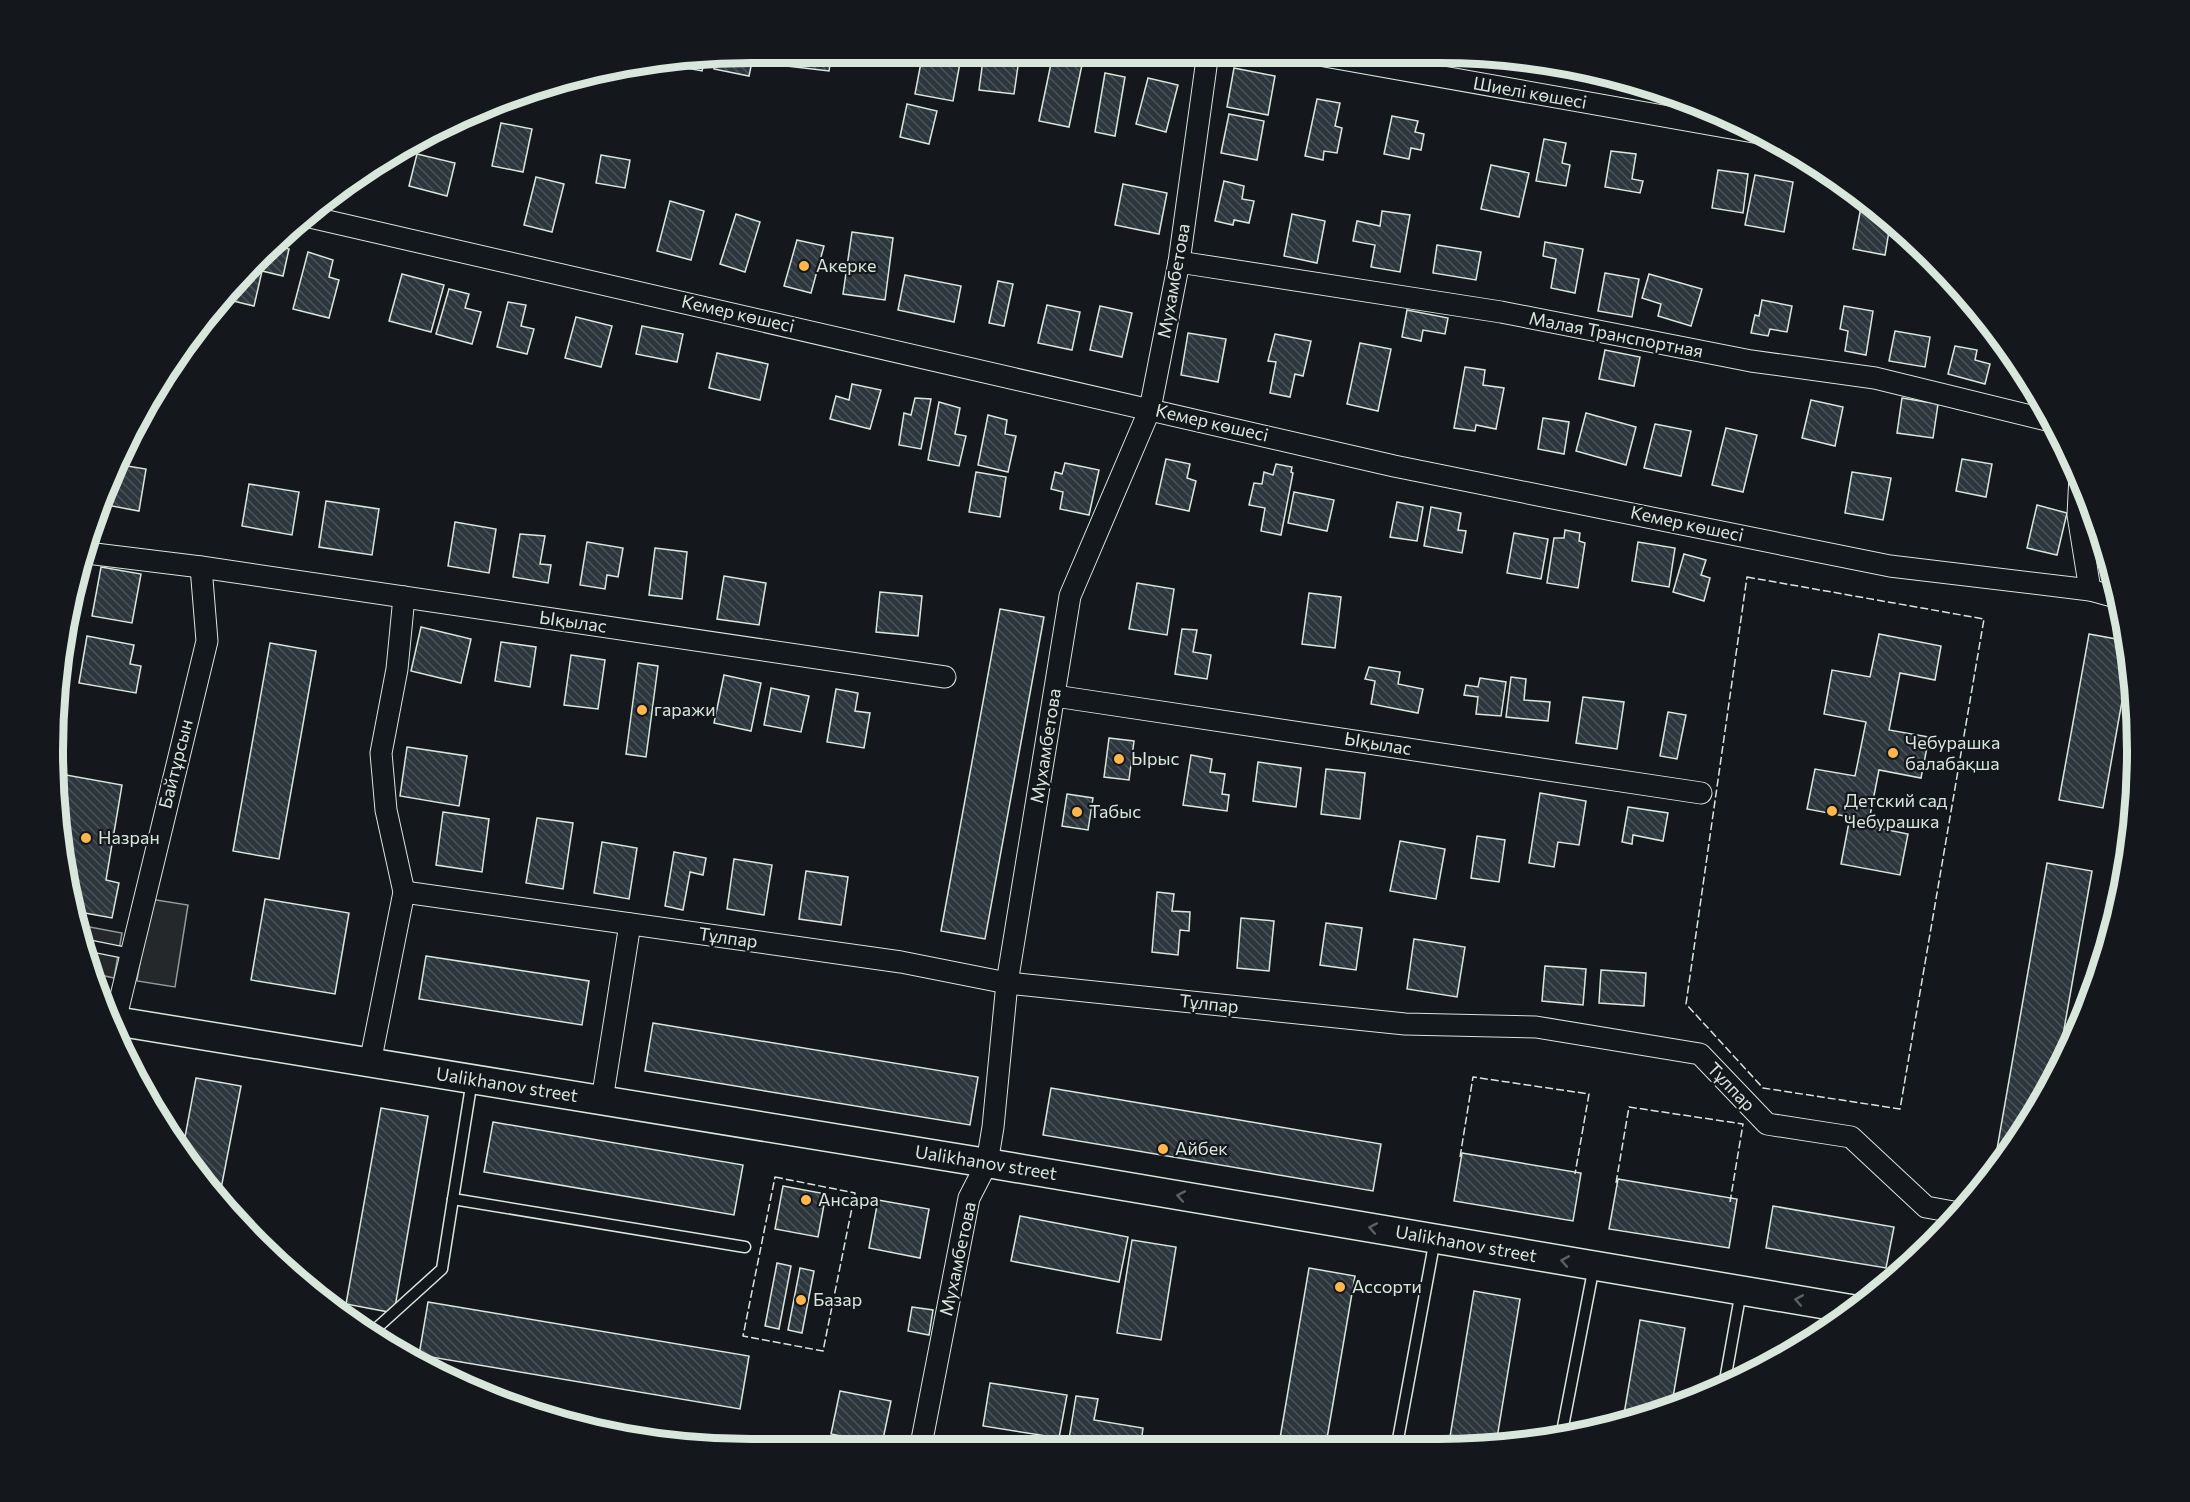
<svg xmlns="http://www.w3.org/2000/svg" width="2190" height="1502" viewBox="0 0 2190 1502" font-family="Commissioner,sans-serif">
  <style>
    .parking { fill: #24282b; stroke: #939e99; stroke-width: 1.5 }
    .building { fill: url(#building-back-hatch); stroke: #d8e6dc; stroke-width: 1.5 }
    .lines { fill: none; stroke-linecap: round; stroke-linejoin: round }
    .lane-casing { stroke: #d8e6dc; stroke-width: 13 }
    .street-casing { stroke: #d8e6dc; stroke-width: 23 }
    .secondary-casing { stroke: #d8e6dc; stroke-width: 31 }
    .lane { stroke: #14181c; stroke-width: 10 }
    .street { stroke: #14181c; stroke-width: 21 }
    .secondary { stroke: #14181c; stroke-width: 28 }
    .fence { stroke: #d8e6dc; stroke-width: 1.5; stroke-dasharray: 8 3; stroke-linecap: butt }
    .oneway { stroke: #59605f }
    .poi-dot { fill: #ffb74d; stroke: #14181c; stroke-width: 2 }
    .labels { text-anchor: middle; stroke-width: 4.5; stroke-linejoin: round; paint-order: stroke }
    .street-label { font-size: 18px; fill: #d8e6dc; stroke: #14181c }
    .poi-label { font-size: 18px; fill: #d8e6dc; stroke: #14181c; text-anchor: start }
    .rim { fill: none; stroke: #d8e6dc; stroke-width: 8 }
  </style>
  <defs>
    <pattern id="building-back-hatch" width="6" height="6" patternUnits="userSpaceOnUse" patternTransform="scale(1.5)"><rect width="6" height="6" fill="#2c363c"/><path d="M-1 5l2 2M0 0l6 6M5-1l2 2" fill="none" stroke="#4a5358"/></pattern>
  </defs>
  <rect width="100%" height="100%" fill="#14181c"/>
  <!-- parking -->
  <g class="parking">
    <polygon points="150,899 188,905 175,987 137,981"/>
    <polygon points="79,925 122,933 114,978 96,974"/>
  </g>
  <!-- building -->
  <g class="building">
    <polygon points="754,52 749,76 714,69 717,57"/>
    <polygon points="789,52 832,52 829,71 787,66"/>
    <polygon points="923,52 962,52 953,101 915,94"/>
    <polygon points="984,52 1020,52 1014,94 979,90"/>
    <polygon points="1053,54 1083,60 1069,127 1039,121"/>
    <polygon points="705,59 702,71 681,67 682,62"/>
    <polygon points="1234,68 1275,76 1268,115 1227,107"/>
    <polygon points="1105,73 1125,77 1115,136 1095,132"/>
    <polygon points="1148,78 1178,85 1166,132 1136,124"/>
    <polygon points="1317,99 1340,103 1335,126 1342,128 1337,153 1324,151 1323,160 1305,156"/>
    <polygon points="907,104 937,111 929,144 900,137"/>
    <polygon points="1229,114 1264,121 1257,160 1221,153"/>
    <polygon points="1392,116 1418,121 1415,132 1424,134 1421,150 1411,148 1409,159 1384,154"/>
    <polygon points="501,123 532,129 523,172 492,166"/>
    <polygon points="1544,139 1566,143 1562,163 1570,165 1566,186 1536,181"/>
    <polygon points="1611,151 1636,154 1632,179 1643,181 1640,193 1605,187"/>
    <polygon points="417,154 455,163 447,196 409,186"/>
    <polygon points="601,155 630,160 625,188 596,183"/>
    <polygon points="383,159 379,174 364,170"/>
    <polygon points="1491,165 1529,173 1519,217 1481,209"/>
    <polygon points="1718,170 1748,174 1743,213 1712,208"/>
    <polygon points="1755,175 1793,182 1784,232 1745,225"/>
    <polygon points="536,177 564,184 552,232 524,225"/>
    <polygon points="1224,181 1244,186 1242,199 1254,201 1249,223 1234,220 1233,225 1215,221"/>
    <polygon points="1123,184 1167,193 1159,234 1115,225"/>
    <polygon points="670,201 704,211 691,260 657,251"/>
    <polygon points="1862,202 1890,225 1885,255 1853,249"/>
    <polygon points="1382,211 1410,215 1400,272 1371,267 1375,245 1353,241 1357,221 1380,226"/>
    <polygon points="736,214 760,222 745,272 720,264"/>
    <polygon points="1292,214 1325,221 1317,263 1284,256"/>
    <polygon points="852,232 893,238 885,300 843,294"/>
    <polygon points="797,240 824,246 811,293 784,286"/>
    <polygon points="1545,242 1583,249 1575,293 1551,288 1556,259 1543,256"/>
    <polygon points="1437,245 1481,252 1476,280 1433,273"/>
    <polygon points="276,246 289,249 283,276 262,271 254,306 229,300 232,285"/>
    <polygon points="308,252 333,260 329,277 339,280 329,318 293,309"/>
    <polygon points="1605,273 1639,279 1632,317 1598,311"/>
    <polygon points="402,274 444,285 431,332 389,321"/>
    <polygon points="1649,274 1702,289 1691,326 1658,316 1661,304 1642,298"/>
    <polygon points="905,275 961,286 954,322 898,310"/>
    <polygon points="998,281 1013,284 1004,326 989,323"/>
    <polygon points="449,289 469,294 465,308 481,312 472,344 436,334"/>
    <polygon points="1762,300 1792,306 1787,332 1770,329 1768,336 1751,333 1755,315 1759,316"/>
    <polygon points="508,302 526,305 521,326 534,329 527,354 497,347"/>
    <polygon points="1047,305 1080,312 1072,350 1038,343"/>
    <polygon points="1100,306 1132,313 1122,357 1090,350"/>
    <polygon points="1844,306 1873,311 1866,355 1845,351 1848,331 1840,329"/>
    <polygon points="1407,310 1448,318 1445,334 1423,330 1421,341 1402,337"/>
    <polygon points="576,317 612,326 601,367 565,358"/>
    <polygon points="642,326 683,334 677,362 636,354"/>
    <polygon points="1895,331 1930,337 1925,367 1889,361"/>
    <polygon points="1188,333 1226,339 1218,382 1181,375"/>
    <polygon points="1275,334 1311,341 1303,376 1295,374 1290,397 1270,393 1276,362 1268,361"/>
    <polygon points="1360,343 1391,349 1378,411 1347,404"/>
    <polygon points="1955,346 1977,350 1975,360 1990,364 1985,384 1948,374"/>
    <polygon points="1605,350 1640,357 1634,386 1599,379"/>
    <polygon points="717,353 768,364 760,400 709,388"/>
    <polygon points="1465,367 1485,370 1483,385 1504,388 1496,429 1476,425 1475,431 1454,428"/>
    <polygon points="852,384 881,390 870,429 830,419 836,396 849,400"/>
    <polygon points="915,398 931,399 921,449 899,445 904,413 911,415"/>
    <polygon points="1902,398 1938,404 1933,438 1897,433"/>
    <polygon points="1811,400 1843,407 1835,446 1802,438"/>
    <polygon points="939,402 960,408 955,434 966,436 959,466 928,460"/>
    <polygon points="1586,413 1636,427 1626,465 1576,451"/>
    <polygon points="988,415 1007,420 1005,434 1016,436 1008,472 978,465"/>
    <polygon points="1543,418 1569,422 1564,454 1538,449"/>
    <polygon points="1655,424 1691,431 1681,476 1644,468"/>
    <polygon points="1726,428 1757,435 1743,492 1712,485"/>
    <polygon points="1166,459 1190,464 1187,478 1196,481 1189,511 1156,504"/>
    <polygon points="1962,459 1992,464 1986,497 1956,491"/>
    <polygon points="1065,463 1099,470 1089,515 1060,509 1063,492 1051,489 1055,472 1062,474"/>
    <polygon points="115,464 146,469 139,511 101,504 106,483"/>
    <polygon points="1276,464 1292,467 1291,472 1293,473 1281,535 1261,531 1265,508 1249,505 1254,483 1262,484 1264,472 1273,475"/>
    <polygon points="976,472 1006,477 1000,517 969,512"/>
    <polygon points="1852,472 1891,478 1883,520 1845,513"/>
    <polygon points="249,484 299,492 292,535 242,526"/>
    <polygon points="1294,492 1334,500 1327,531 1288,523"/>
    <polygon points="326,501 379,509 372,555 319,547"/>
    <polygon points="1397,502 1423,507 1417,541 1390,537"/>
    <polygon points="2037,505 2067,513 2057,555 2027,548"/>
    <polygon points="1431,507 1461,513 1458,530 1466,531 1462,553 1424,546"/>
    <polygon points="455,522 496,529 489,573 448,566"/>
    <polygon points="1565,530 1580,533 1579,541 1585,543 1578,588 1547,583 1554,538 1564,538"/>
    <polygon points="1514,533 1548,539 1541,579 1507,573"/>
    <polygon points="520,534 545,536 540,564 551,565 548,583 513,577"/>
    <polygon points="587,542 623,548 618,577 607,575 605,589 580,585"/>
    <polygon points="1638,542 1675,548 1669,587 1632,581"/>
    <polygon points="655,548 687,552 682,599 649,595"/>
    <polygon points="1684,554 1706,560 1701,575 1710,578 1704,601 1673,592"/>
    <polygon points="101,567 141,574 132,623 92,616"/>
    <polygon points="724,576 766,583 759,625 717,619"/>
    <polygon points="1137,583 1174,589 1167,635 1129,629"/>
    <polygon points="880,592 922,596 918,636 876,632"/>
    <polygon points="1309,593 1341,597 1335,648 1302,644"/>
    <polygon points="1000,609 1044,617 985,939 941,931"/>
    <polygon points="421,627 471,639 461,683 411,671"/>
    <polygon points="1182,629 1197,630 1193,652 1211,655 1207,679 1175,674"/>
    <polygon points="1879,634 1941,646 1935,680 1900,673 1889,730 1929,737 1921,778 1879,770 1868,826 1908,834 1900,875 1841,864 1850,817 1807,809 1815,769 1855,776 1866,722 1824,714 1832,670 1870,677"/>
    <polygon points="2089,634 2127,641 2129,662 2103,808 2059,800"/>
    <polygon points="87,636 134,645 130,664 141,666 136,693 79,683"/>
    <polygon points="501,642 536,647 530,687 495,681"/>
    <polygon points="270,643 316,651 279,859 233,851"/>
    <polygon points="571,655 605,660 598,709 564,705"/>
    <polygon points="638,663 658,666 646,757 626,754"/>
    <polygon points="1369,667 1400,672 1398,684 1423,689 1418,713 1371,704 1375,681 1365,679"/>
    <polygon points="724,675 761,683 751,731 714,723"/>
    <polygon points="1511,677 1526,679 1524,700 1550,702 1548,721 1506,717"/>
    <polygon points="1480,678 1506,682 1501,716 1476,714 1478,697 1464,695 1466,685 1478,687"/>
    <polygon points="771,688 809,696 801,732 764,725"/>
    <polygon points="836,689 858,693 855,711 870,713 864,748 827,742"/>
    <polygon points="1583,697 1624,702 1617,749 1576,743"/>
    <polygon points="1668,712 1686,715 1677,759 1660,756"/>
    <polygon points="1109,738 1134,741 1129,780 1104,777"/>
    <polygon points="407,747 467,756 459,806 400,796"/>
    <polygon points="1191,755 1212,759 1210,772 1225,774 1222,794 1229,795 1227,811 1183,805"/>
    <polygon points="1258,762 1301,768 1296,807 1253,801"/>
    <polygon points="1326,769 1365,773 1360,819 1321,814"/>
    <polygon points="55,773 122,785 106,880 119,883 112,918 74,911 66,887 54,796"/>
    <polygon points="1540,793 1586,801 1579,845 1558,842 1554,867 1529,863"/>
    <polygon points="1067,794 1093,798 1088,830 1062,826"/>
    <polygon points="1628,807 1668,813 1663,841 1633,835 1632,844 1622,842"/>
    <polygon points="443,812 489,819 482,872 436,865"/>
    <polygon points="537,818 573,823 563,889 526,883"/>
    <polygon points="1477,836 1505,840 1499,882 1471,878"/>
    <polygon points="1400,841 1445,849 1436,899 1390,891"/>
    <polygon points="602,842 637,848 629,899 594,893"/>
    <polygon points="674,852 706,858 703,875 690,872 683,910 665,906"/>
    <polygon points="734,859 772,865 764,915 727,909"/>
    <polygon points="2047,863 2092,871 2057,1069 2020,1139 1993,1172"/>
    <polygon points="806,871 848,877 841,925 799,919"/>
    <polygon points="1157,892 1174,894 1172,911 1190,912 1189,931 1180,930 1178,955 1152,952"/>
    <polygon points="265,899 349,913 335,994 251,980"/>
    <polygon points="1241,918 1274,921 1269,971 1237,968"/>
    <polygon points="1326,923 1362,928 1356,970 1320,965"/>
    <polygon points="1414,939 1465,947 1457,997 1407,989"/>
    <polygon points="426,956 589,981 582,1025 419,999"/>
    <polygon points="1545,966 1586,969 1583,1005 1542,1001"/>
    <polygon points="1601,970 1646,973 1644,1006 1599,1003"/>
    <polygon points="653,1023 978,1077 970,1125 645,1071"/>
    <polygon points="196,1078 241,1086 219,1199 182,1153"/>
    <polygon points="1051,1088 1381,1144 1373,1191 1043,1135"/>
    <polygon points="381,1108 428,1116 394,1313 346,1304"/>
    <polygon points="493,1122 743,1165 734,1215 484,1172"/>
    <polygon points="1462,1153 1581,1173 1573,1221 1454,1201"/>
    <polygon points="1618,1179 1737,1199 1729,1248 1609,1229"/>
    <polygon points="783,1186 826,1194 818,1237 775,1229"/>
    <polygon points="878,1200 929,1209 920,1258 869,1248"/>
    <polygon points="1773,1206 1894,1227 1886,1268 1766,1248"/>
    <polygon points="1020,1216 1128,1237 1119,1282 1011,1261"/>
    <polygon points="1930,1235 1939,1237 1928,1249"/>
    <polygon points="1132,1240 1176,1247 1161,1340 1117,1333"/>
    <polygon points="777,1263 791,1266 779,1329 765,1326"/>
    <polygon points="800,1268 814,1271 802,1333 788,1330"/>
    <polygon points="1309,1268 1355,1276 1325,1450 1278,1450"/>
    <polygon points="1474,1291 1520,1299 1496,1444 1448,1449"/>
    <polygon points="428,1302 749,1356 740,1409 419,1355"/>
    <polygon points="912,1307 933,1310 929,1335 908,1331"/>
    <polygon points="1640,1320 1685,1328 1672,1403 1623,1420"/>
    <polygon points="990,1383 1067,1395 1059,1438 983,1426"/>
    <polygon points="840,1391 891,1401 882,1444 831,1434"/>
    <polygon points="1076,1396 1098,1399 1094,1420 1143,1428 1140,1450 1069,1439"/>
  </g>
  <g class="lines">
    <!-- lane casing -->
    <g class="lane-casing">
      <g id="lane">
        <polyline points="86,945 131,954"/>
        <polyline points="472,1080 453,1199 745,1247"/>
        <polyline points="369,1335 442,1269 453,1199"/>
        <polyline points="1724,1386 1741,1291"/>
        <polyline points="1561,1437 1594,1266"/>
        <polyline points="1396,1450 1435,1239"/>
      </g>
    </g>
    <!-- street casing -->
    <g class="street-casing">
      <g id="street">
        <polyline points="1302,52 1759,133"/>
        <polyline points="310,217 1394,466 1890,566 2090,590 2119,598"/>
        <polyline points="1179,262 1501,312 1751,361 1875,378 2051,421"/>
        <polyline points="2080,475 2078,515 2090,590"/>
        <polyline points="87,553 201,567 945,677"/>
        <polyline points="1055,696 1701,793"/>
        <polyline points="404,892 901,962 1007,983 1405,1024 1536,1027 1700,1054 1767,1124 1851,1137 1926,1207 1959,1213"/>
        <polyline points="115,1021 207,641 201,567"/>
        <polyline points="370,1063 404,892 386,810 381,753 397,669 404,597"/>
        <polyline points="602,1100 630,924"/>
        <polyline points="920,1450 969,1198 987,1163 993,1127 1007,983 1070,596 1150,409 1179,262 1208,52"/>
      </g>
    </g>
    <!-- secondary casing -->
    <g class="secondary-casing">
      <polyline id="secondary" points="114,1029 115,1021 987,1163 1857,1310"/>
    </g>
    <!-- lane -->
    <use href="#lane" class="lane"/>
    <!-- street -->
    <use href="#street" class="street"/>
    <!-- secondary -->
    <use href="#secondary" class="secondary"/>
    <!-- fence -->
    <g class="fence">
      <polygon points="1747,577 1984,619 1900,1109 1763,1088 1686,1004"/>
      <polyline points="1460,1157 1473,1077 1589,1094 1575,1174"/>
      <polygon points="775,1177 855,1193 823,1351 743,1336"/>
      <polyline points="1616,1183 1629,1107 1743,1124 1730,1202"/>
      <polyline points="999,1450 1001,1439"/>
    </g>
  </g>
  <!-- one-way arrows -->
  <defs><path id="oneway-chevron" d="M-2-3.5L2.5 0L-2 3.5" fill="none" stroke-width="1.6" stroke-linecap="round" stroke-linejoin="round" transform="scale(1.5)"/></defs>
  <g class="oneway">
    <use href="#oneway-chevron" transform="translate(1181 1196) rotate(-170)"/>
    <use href="#oneway-chevron" transform="translate(1373 1228) rotate(-170)"/>
    <use href="#oneway-chevron" transform="translate(1565 1261) rotate(-170)"/>
    <use href="#oneway-chevron" transform="translate(1799 1300) rotate(-170)"/>
  </g>
  <!-- markers -->
  <g class="poi-dot">
    <circle cx="804" cy="266" r="6"/>
    <circle cx="642" cy="710" r="6"/>
    <circle cx="1893" cy="753" r="6"/>
    <circle cx="1119" cy="759" r="6"/>
    <circle cx="1832" cy="811" r="6"/>
    <circle cx="1077" cy="812" r="6"/>
    <circle cx="86" cy="838" r="6"/>
    <circle cx="1163" cy="1149" r="6"/>
    <circle cx="806" cy="1200" r="6"/>
    <circle cx="1340" cy="1287" r="6"/>
    <circle cx="801" cy="1300" r="6"/>
  </g>
  <g class="labels">
    <!-- street labels -->
    <g class="street-label">
      <text transform="translate(1530 93) rotate(10)" y="6">Шиелі көшесі</text>
      <text transform="translate(1174 281) rotate(-80)" y="6">Мухамбетова</text>
      <text transform="translate(738 314) rotate(13)" y="6">Кемер көшесі</text>
      <text transform="translate(1616 335) rotate(11)" y="6">Малая Транспортная</text>
      <text transform="translate(1212 423) rotate(13)" y="6">Кемер көшесі</text>
      <text transform="translate(1687 524) rotate(12)" y="6">Кемер көшесі</text>
      <text transform="translate(573 622) rotate(8)" y="6">Ықылас</text>
      <text transform="translate(1378 744) rotate(9)" y="6">Ықылас</text>
      <text transform="translate(1046 746) rotate(-81)" y="6">Мухамбетова</text>
      <text transform="translate(176 764) rotate(-76)" y="6">Байтұрсын</text>
      <text transform="translate(728 938) rotate(8)" y="6">Тұлпар</text>
      <text transform="translate(1209 1004) rotate(6)" y="6">Тұлпар</text>
      <text transform="translate(507 1085) rotate(9)" y="6">Ualikhanov street</text>
      <text transform="translate(1731 1087) rotate(46)" y="6">Тұлпар</text>
      <text transform="translate(986 1163) rotate(9)" y="6">Ualikhanov street</text>
      <text transform="translate(1466 1244) rotate(10)" y="6">Ualikhanov street</text>
      <text transform="translate(958 1259) rotate(-78)" y="6">Мухамбетова</text>
    </g>
    <!-- poi labels -->
    <g class="poi-label">
      <text x="816" y="272">Акерке</text>
      <text x="654" y="716">гаражи</text>
      <text x="1905" y="749">Чебурашка<tspan x="1905" dy="21">балабақша</tspan></text>
      <text x="1131" y="765">Ырыс</text>
      <text x="1844" y="807">Детский сад<tspan x="1844" dy="21">Чебурашка</tspan></text>
      <text x="1089" y="818">Табыс</text>
      <text x="98" y="844">Назран</text>
      <text x="1175" y="1155">Айбек</text>
      <text x="818" y="1206">Ансара</text>
      <text x="1352" y="1293">Ассорти</text>
      <text x="813" y="1306">Базар</text>
    </g>
  </g>
  <!-- crop -->
  <path d="M0 0H2190V1502H0ZM751 63H1439A688 688 0 0 1 2127 751V751A688 688 0 0 1 1439 1439H751A688 688 0 0 1 63 751V751A688 688 0 0 1 751 63Z" fill="#14181c" fill-rule="evenodd"/>
  <path class="rim" d="M751 63H1439A688 688 0 0 1 2127 751V751A688 688 0 0 1 1439 1439H751A688 688 0 0 1 63 751V751A688 688 0 0 1 751 63Z"/>
</svg>
